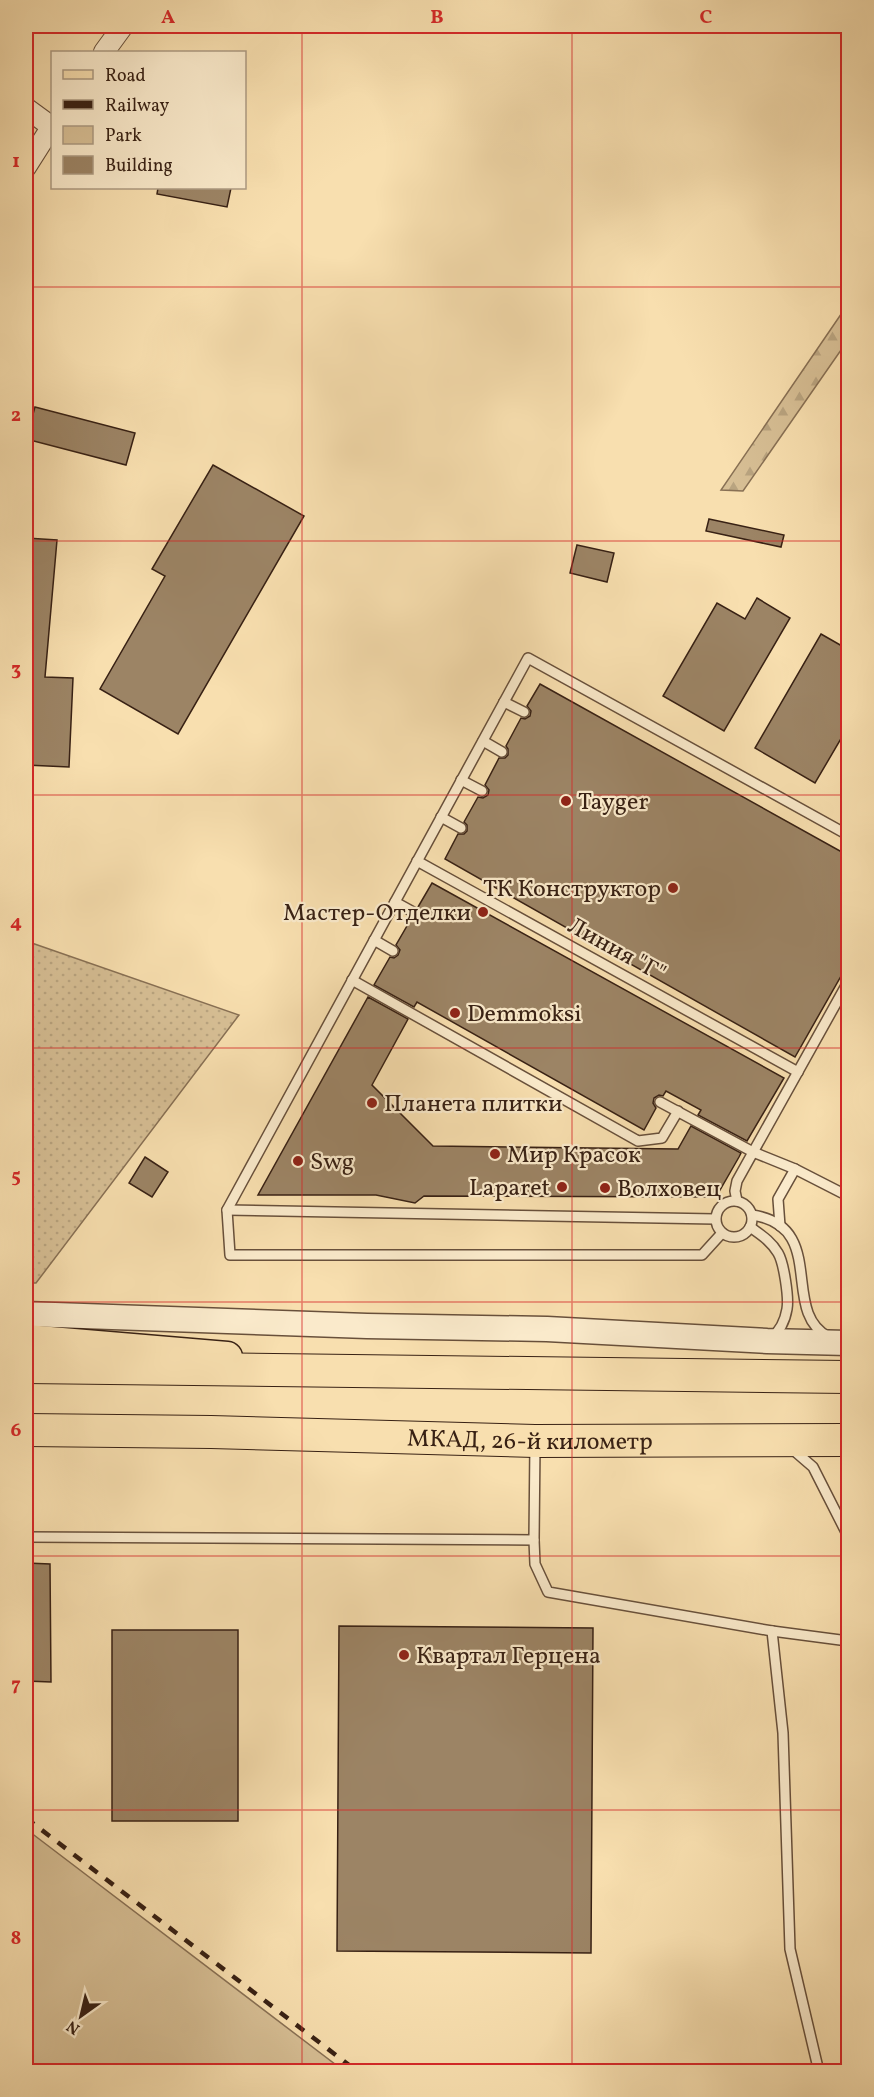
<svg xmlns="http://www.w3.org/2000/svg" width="874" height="2097" viewBox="0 0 874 2097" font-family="Vollkorn,serif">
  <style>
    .grass { fill: url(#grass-dots); stroke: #887054; stroke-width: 1.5 }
    .forest { fill: url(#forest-firs); stroke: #887054; stroke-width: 1.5 }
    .park { fill: #d7bf95; stroke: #887054; stroke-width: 1.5 }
    .building { fill: #9c8465; stroke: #382114; stroke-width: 1.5 }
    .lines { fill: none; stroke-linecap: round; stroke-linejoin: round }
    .service-casing { stroke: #68503b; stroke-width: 12 }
    .minor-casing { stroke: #68503b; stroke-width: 22 }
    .tertiary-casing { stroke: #68503b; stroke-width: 27 }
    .primary-casing { stroke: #382114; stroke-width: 33 }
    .trunk-casing { stroke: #382114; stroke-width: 34 }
    .service { stroke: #faeacb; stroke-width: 9 }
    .minor { stroke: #faeacb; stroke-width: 20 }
    .tertiary { stroke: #faeacb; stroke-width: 24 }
    .primary { stroke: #f8dfaf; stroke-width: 30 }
    .trunk { stroke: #f8dfaf; stroke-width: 32 }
    .rail { stroke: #382114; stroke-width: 4.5; stroke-dasharray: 10 10; stroke-linecap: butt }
    .grid { fill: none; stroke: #d62828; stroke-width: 1.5; stroke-opacity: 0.55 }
    .poi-dot { fill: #8f2418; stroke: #faeacb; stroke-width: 2 }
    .labels { text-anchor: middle; stroke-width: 4.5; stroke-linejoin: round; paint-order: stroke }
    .poi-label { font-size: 24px; fill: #382114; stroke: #faeacb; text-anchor: start }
    .street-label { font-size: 24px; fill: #382114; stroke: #faeacb }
    .neatline { fill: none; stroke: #d62828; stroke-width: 2 }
    .grid-label { font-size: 20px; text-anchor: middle; font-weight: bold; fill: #d62828 }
  </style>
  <defs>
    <pattern id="grass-dots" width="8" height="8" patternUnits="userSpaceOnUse" patternTransform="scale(1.5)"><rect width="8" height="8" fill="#d7bf95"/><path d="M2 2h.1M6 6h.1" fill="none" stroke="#b9a480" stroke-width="1.8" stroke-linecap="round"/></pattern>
    <pattern id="forest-firs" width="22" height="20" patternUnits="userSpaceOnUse" patternTransform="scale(1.5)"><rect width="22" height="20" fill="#d7bf95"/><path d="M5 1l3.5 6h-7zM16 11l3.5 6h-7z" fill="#b9a480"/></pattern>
  </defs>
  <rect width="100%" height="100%" fill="#f8dfaf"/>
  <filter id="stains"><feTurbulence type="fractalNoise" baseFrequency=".00333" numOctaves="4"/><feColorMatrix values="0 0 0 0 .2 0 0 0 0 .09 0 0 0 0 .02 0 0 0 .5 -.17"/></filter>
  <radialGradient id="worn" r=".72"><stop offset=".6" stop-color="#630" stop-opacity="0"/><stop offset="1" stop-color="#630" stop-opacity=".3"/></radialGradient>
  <!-- grass -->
  <polygon class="grass" points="26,941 239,1015 36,1283 26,1283"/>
  <!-- forest -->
  <polygon class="forest" points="848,304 848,340 743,491 721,490"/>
  <!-- park -->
  <polygon class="park" points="26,1829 344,2071 26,2071"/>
  <!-- building -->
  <g class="building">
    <polygon points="158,188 231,188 227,207 157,194"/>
    <polygon points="35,407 135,433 126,465 26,439"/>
    <polygon points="213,465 304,516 178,734 100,689 165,576 152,569"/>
    <polygon points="709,519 784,535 781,547 706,531"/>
    <polygon points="26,538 57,540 45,677 73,678 69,767 26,765"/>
    <polygon points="577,545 614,553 607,582 570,573"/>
    <polygon points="757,598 790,618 724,731 663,696 717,603 745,619"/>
    <polygon points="821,634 849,650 849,725 815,783 755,748"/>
    <polygon points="540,684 849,856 849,962 795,1057 445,859 458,834 464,834 467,831 467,825 464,822 478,797 483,798 488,795 489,790 485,785 499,758 505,758 508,755 508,749 506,746 521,718 525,719 530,716 531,711 527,706"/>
    <polygon points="432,883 784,1078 747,1141 698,1115 701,1110 666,1091 663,1096 659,1095 654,1098 653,1103 656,1108 644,1130 417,1002 414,1007 374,985 390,957 394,958 398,955 400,950 396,945 411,919 416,920 421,917 422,912 418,907"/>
    <polygon points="368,997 408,1019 372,1085 433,1146 678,1149 691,1126 741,1153 739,1157 716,1197 424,1196 415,1203 376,1195 258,1195"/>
    <polygon points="145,1157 168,1172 152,1197 129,1183"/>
    <polygon points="26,1563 50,1564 51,1682 26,1681"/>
    <polygon points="339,1626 593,1628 591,1953 337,1951"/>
    <rect x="112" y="1630" width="126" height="191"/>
  </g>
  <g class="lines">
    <!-- service casing -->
    <g class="service-casing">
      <g id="service">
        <polyline points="504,702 524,712"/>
        <polyline points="483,741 502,752"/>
        <polyline points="461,780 482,791"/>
        <polyline points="441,817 461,828"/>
        <polyline points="417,861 798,1072"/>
        <polyline points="395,902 415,913"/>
        <polyline points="374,940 393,951"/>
        <polyline points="352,980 638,1141 662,1138 678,1111"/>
        <polyline points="660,1102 753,1152 795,1169 842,1193"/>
        <circle cx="734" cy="1219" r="18"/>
        <polyline points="737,1201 735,1191 737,1181 848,982"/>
        <polyline points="227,1210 715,1219"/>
        <path d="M752 1215C829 1226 779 1312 829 1337"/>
        <polyline points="780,1226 778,1199 795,1169"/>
        <path d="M750 1227C761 1235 771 1241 778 1253 784 1263 789 1298 787 1309 785 1321 780 1331 771 1338"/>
        <polyline points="722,1233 702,1255 230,1255 227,1210 528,658 848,835"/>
        <polyline points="791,1448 813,1467 848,1536"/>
        <polyline points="26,1537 534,1540 535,1444"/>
        <polyline points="534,1540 535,1564 548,1592 772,1631 783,1733 790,1949 819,2072"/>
        <polyline points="772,1631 848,1641"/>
      </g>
    </g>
    <!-- minor casing -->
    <g class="minor-casing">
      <g id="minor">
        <polyline points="104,52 123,26"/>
        <polyline points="26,108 52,127"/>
        <polyline points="26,167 52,126"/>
      </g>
    </g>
    <!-- tertiary casing -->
    <g class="tertiary-casing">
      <polyline id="tertiary" points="26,1314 367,1326 547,1329 767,1341 848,1343"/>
    </g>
    <!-- primary casing -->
    <g class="primary-casing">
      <polyline id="primary" points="26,1340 227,1357"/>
    </g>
    <!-- trunk casing -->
    <g class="trunk-casing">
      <g id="trunk">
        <polyline points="26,1367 848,1377"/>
        <path id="s1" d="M26 1430 211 1432 535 1441 848 1440"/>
      </g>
    </g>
    <!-- service -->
    <use href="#service" class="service"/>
    <!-- minor -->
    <use href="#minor" class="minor"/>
    <!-- tertiary -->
    <use href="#tertiary" class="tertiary"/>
    <!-- primary -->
    <use href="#primary" class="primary"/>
    <!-- trunk -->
    <use href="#trunk" class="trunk"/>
    <!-- rail -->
    <polyline class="rail" points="26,1818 358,2072"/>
  </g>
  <!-- grid -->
  <path class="grid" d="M302 26V2072M572 26V2072M26 287H848M26 541H848M26 795H848M26 1048H848M26 1302H848M26 1556H848M26 1810H848"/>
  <!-- markers -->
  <g class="poi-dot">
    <circle cx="566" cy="801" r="6"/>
    <circle cx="673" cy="888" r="6"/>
    <circle cx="483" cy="912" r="6"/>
    <circle cx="455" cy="1013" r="6"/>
    <circle cx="372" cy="1103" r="6"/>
    <circle cx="495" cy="1154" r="6"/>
    <circle cx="298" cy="1161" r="6"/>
    <circle cx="562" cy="1187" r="6"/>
    <circle cx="605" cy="1188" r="6"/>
    <circle cx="404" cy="1655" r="6"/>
  </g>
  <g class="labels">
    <!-- poi labels -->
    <g class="poi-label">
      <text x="578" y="809">Tayger</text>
      <text x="661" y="896" text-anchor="end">ТК Конструктор</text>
      <text x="471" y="920" text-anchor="end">Мастер-Отделки</text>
      <text x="467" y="1021">Demmoksi</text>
      <text x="384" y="1111">Планета плитки</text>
      <text x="507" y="1162">Мир Красок</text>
      <text x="310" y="1169">Swg</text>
      <text x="550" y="1195" text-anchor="end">Laparet</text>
      <text x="617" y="1196">Волховец</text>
      <text x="416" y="1663">Квартал Герцена</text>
    </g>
    <!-- street labels -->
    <g class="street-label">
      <text transform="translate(617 949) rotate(29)" y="8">Линия "Г"</text>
      <text dy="8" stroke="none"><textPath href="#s1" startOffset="504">МКАД, 26-й километр</textPath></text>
    </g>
  </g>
  <!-- margin -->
  <rect width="874" height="2097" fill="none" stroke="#f8dfaf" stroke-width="66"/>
  <!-- legend -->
  <rect x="51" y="51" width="195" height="138" fill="#faeacb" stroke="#ac9a82" stroke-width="1.5"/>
  <rect x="63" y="70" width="30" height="9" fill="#f8dfaf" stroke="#ac9a82" stroke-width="1.5"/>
  <text x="105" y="81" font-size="18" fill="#382114">Road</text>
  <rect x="63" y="100" width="30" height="9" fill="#382114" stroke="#ac9a82" stroke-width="1.5"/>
  <text x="105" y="111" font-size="18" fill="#382114">Railway</text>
  <rect x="63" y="126" width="30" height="18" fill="#d7bf95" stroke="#ac9a82" stroke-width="1.5"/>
  <text x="105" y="141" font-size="18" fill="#382114">Park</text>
  <rect x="63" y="156" width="30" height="18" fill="#9c8465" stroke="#ac9a82" stroke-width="1.5"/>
  <text x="105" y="171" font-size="18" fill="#382114">Building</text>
  <!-- north arrow -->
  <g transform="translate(81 2016) rotate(214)" stroke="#faeacb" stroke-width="4.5" paint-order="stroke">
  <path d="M0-4.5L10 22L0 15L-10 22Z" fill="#382114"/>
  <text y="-9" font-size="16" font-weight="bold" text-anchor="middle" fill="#382114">N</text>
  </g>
  <rect x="33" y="33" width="808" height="2031" class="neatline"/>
  <g class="grid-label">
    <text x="168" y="23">A</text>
    <text x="437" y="23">B</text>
    <text x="706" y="23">C</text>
    <text x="16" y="167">1</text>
    <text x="16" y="421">2</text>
    <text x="16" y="675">3</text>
    <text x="16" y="928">4</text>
    <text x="16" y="1182">5</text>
    <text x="16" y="1436">6</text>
    <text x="16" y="1690">7</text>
    <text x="16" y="1944">8</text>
  </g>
  <rect width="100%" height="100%" filter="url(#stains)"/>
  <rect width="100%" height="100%" fill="url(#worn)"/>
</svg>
